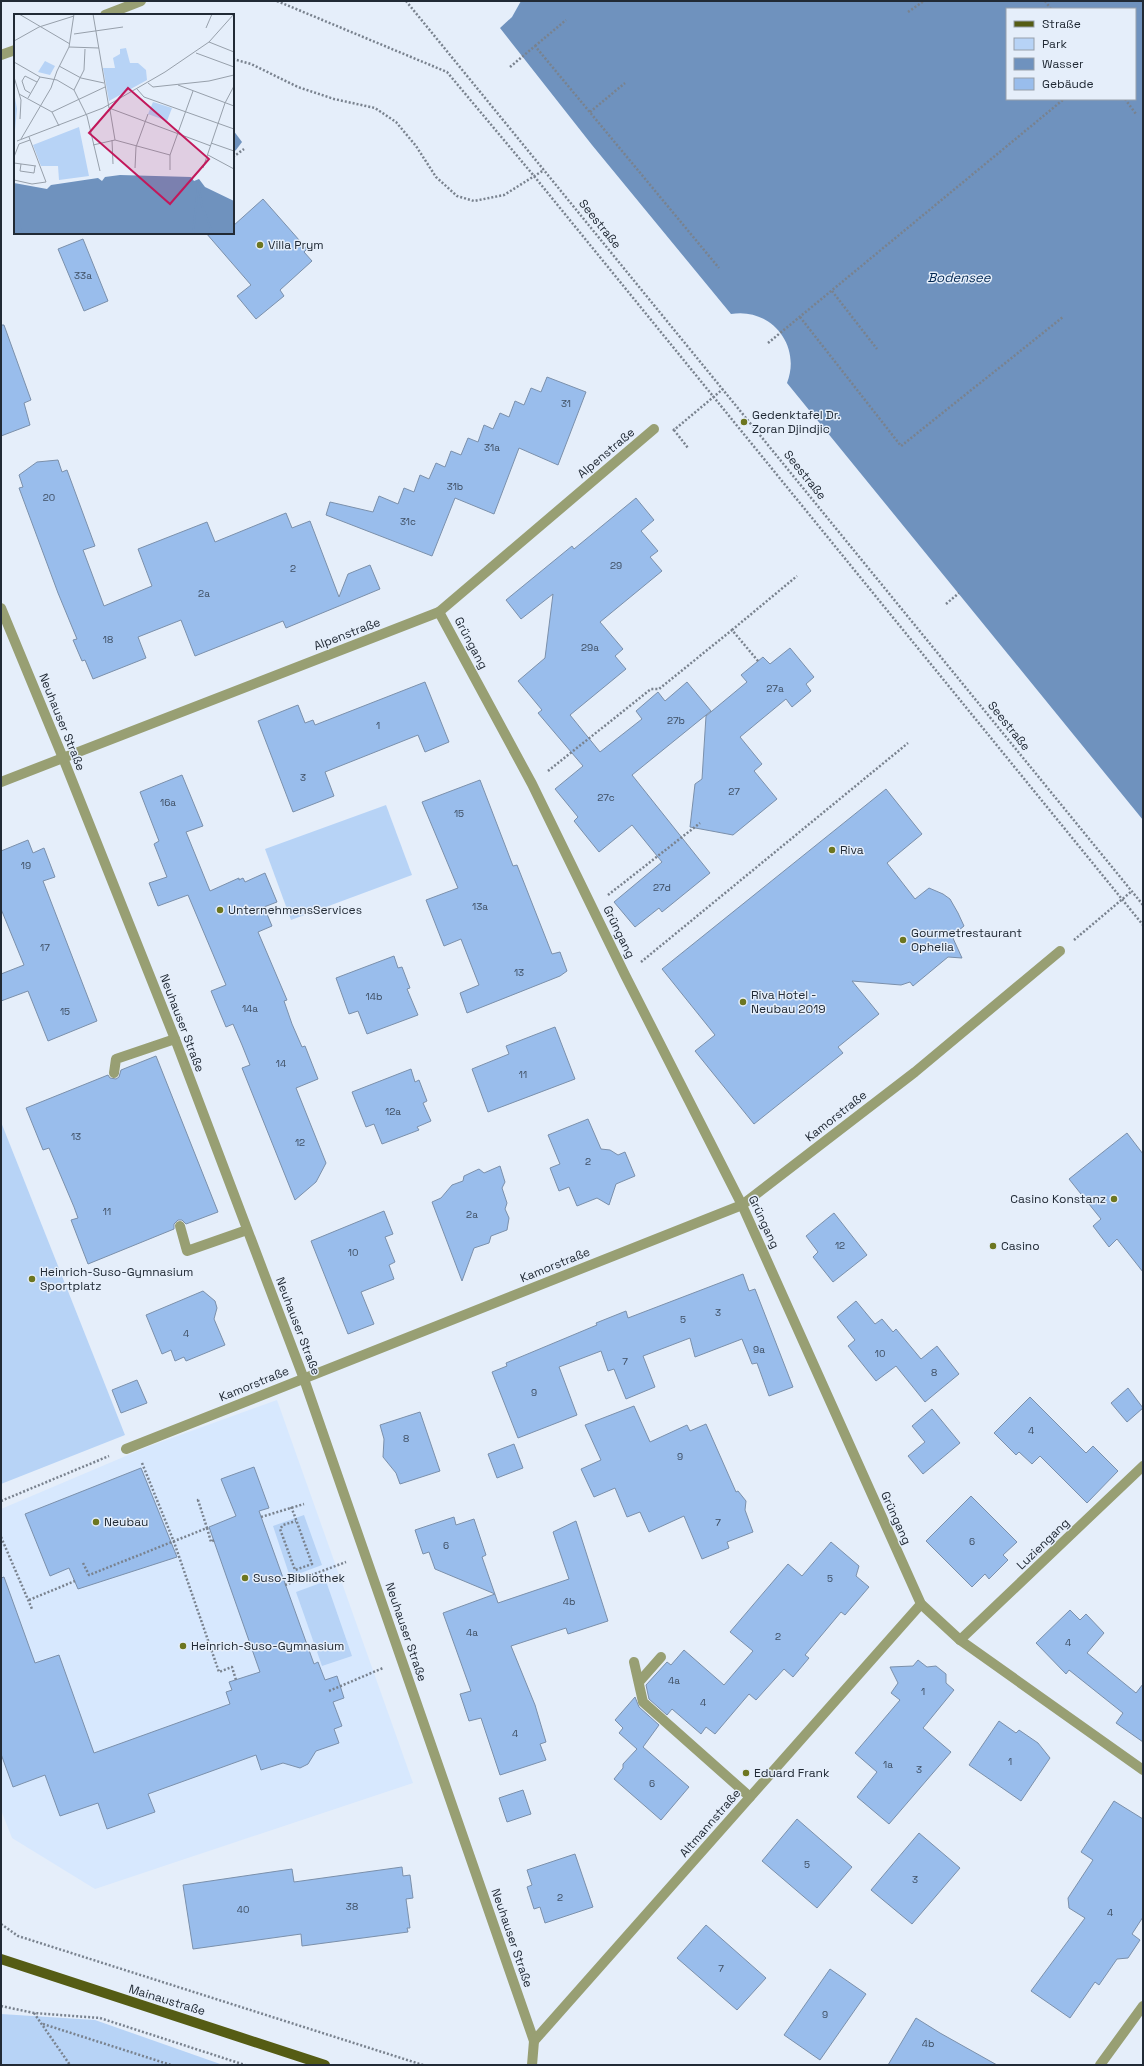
<svg xmlns="http://www.w3.org/2000/svg" width="1144" height="2066" viewBox="0 0 1144 2066" font-family="'Space Grotesk',sans-serif">
  <style>
    .built { fill: #d7e8fe }
    .green { fill: #b7d3f6 }
    .water { fill: #6f92be; fill-rule: evenodd }
    .building { fill: #99bdec; stroke: #7b90ab }
    .lines { fill: none; stroke-linecap: round; stroke-linejoin: round }
    .path { stroke: #79828e; stroke-width: 2.5; stroke-dasharray: 2 2; stroke-linecap: butt }
    .lane { stroke: #989f73; stroke-width: 10 }
    .street { stroke: #989f73; stroke-width: 10 }
    .primary { stroke: #555c14; stroke-width: 10 }
    .poi-dot { fill: #6d7620; stroke: #e5eefa; stroke-width: 1.5 }
    .labels { text-anchor: middle; stroke-width: 3; stroke-linejoin: round; paint-order: stroke }
    .number-label { font-size: 10px; fill: #3f4f63 }
    .street-label { font-size: 12px; fill: #212a35; stroke: #e5eefa }
    .poi-label { font-size: 12px; fill: #212a35; stroke: #e5eefa; text-anchor: start }
    .water-label { font-size: 13px; font-style: italic; fill: #032852; stroke: #e5eefa }
    .inset-river { fill: none; stroke: #6f92be; stroke-width: 2 }
    .inset-road { fill: none; stroke: #97a0ab; stroke-width: 1 }
    .view { fill: #c2185b; fill-opacity: 0.15; stroke: #c2185b; stroke-width: 2 }
    .inset-edge { fill: none; stroke: #212a35; stroke-width: 2 }
  </style>
  <rect width="100%" height="100%" fill="#e5eefa"/>
  <!-- built -->
  <polygon class="built" points="277,1400 413,1783 95,1889 12,1838 1,1810 1,1509 147,1447"/>
  <!-- green -->
  <g class="green">
    <polygon points="386,805 412,875 291,920 265,849"/>
    <polygon points="1,1122 125,1435 1,1484"/>
    <polygon points="304,1515 322,1565 290,1577 273,1526"/>
    <polygon points="326,1581 352,1656 322,1666 296,1592"/>
    <polygon points="1,2014 95,2020 223,2065 1,2065"/>
  </g>
  <!-- water -->
  <g class="water">
    <path d="M521 1H1143V820L787 383C802 345 770 307 731 314L592 145 500 28 512 17ZM1007 9H1135V99H1007Z"/>
    <polygon points="233,130 242,142 236,150 233,152"/>
  </g>
  <!-- building -->
  <g class="building">
    <polygon points="263,199 307,249 304,252 312,261 280,290 284,296 256,319 237,296 251,285 206,233 233,233 233,226"/>
    <polygon points="83,239 108,301 84,311 58,249"/>
    <polygon points="1,325 4,325 31,400 24,403 30,425 1,436"/>
    <polygon points="547,377 586,392 558,465 519,448 494,514 455,498 432,556 326,515 330,502 373,512 379,496 398,504 404,488 414,492 420,475 429,479 436,463 445,467 451,451 461,455 468,438 478,442 484,425 493,429 500,413 509,417 515,401 524,405 531,388 541,392"/>
    <polygon points="58,460 62,472 67,470 95,546 83,550 104,606 152,586 138,549 207,522 215,542 286,513 292,528 310,521 339,597 348,574 370,565 380,589 286,628 283,621 195,656 181,620 138,637 146,658 93,679 85,660 82,661 73,640 77,639 58,593 19,488 23,487 19,475 37,462"/>
    <polygon points="636,498 654,520 641,531 658,551 650,557 662,571 600,622 623,649 615,656 626,669 570,715 600,752 642,719 636,711 658,692 665,701 687,682 711,711 632,775 710,873 662,912 659,908 635,927 614,902 662,862 632,825 599,852 574,821 578,817 555,789 583,766 538,713 542,710 518,681 545,658 553,594 521,619 506,600 572,546 574,549"/>
    <polygon points="790,648 814,677 806,684 811,691 792,707 786,699 740,737 762,764 754,771 777,799 733,835 690,827 695,784 702,779 706,716 747,682 741,675 763,657 770,664"/>
    <polygon points="425,682 449,742 425,752 418,735 325,772 334,796 293,812 258,721 298,705 305,723 313,720 315,725"/>
    <polygon points="182,775 203,826 186,832 210,891 239,878 239,880 243,878 245,882 265,873 277,902 264,907 272,926 258,932 287,1000 284,1001 292,1024 302,1047 305,1046 318,1079 296,1088 326,1163 316,1182 295,1200 242,1068 250,1065 242,1045 233,1024 226,1027 211,991 226,985 188,895 158,906 149,883 167,877 154,844 159,841 140,792"/>
    <polygon points="480,780 513,866 517,865 552,954 560,952 567,971 560,976 467,1013 460,993 479,985 461,939 444,946 426,900 458,888 422,802"/>
    <polygon points="886,789 922,834 887,863 915,899 929,888 943,894 950,899 958,913 964,926 952,936 962,958 948,957 913,986 910,982 901,985 852,981 879,1014 838,1047 843,1053 754,1124 695,1051 715,1035 662,969"/>
    <polygon points="28,840 33,853 44,848 55,877 43,881 97,1021 48,1041 28,991 1,1001 1,974 24,965 1,909 1,851"/>
    <polygon points="394,956 398,968 402,967 410,988 407,989 418,1015 367,1034 358,1011 349,1014 336,978"/>
    <polygon points="555,1027 575,1079 488,1112 472,1069 509,1054 506,1046"/>
    <polygon points="156,1056 218,1212 186,1224 182,1220 178,1220 174,1224 174,1229 88,1264 71,1220 78,1218 74,1207 49,1148 43,1150 26,1108 108,1075 110,1078 116,1079 119,1077 121,1070"/>
    <polygon points="411,1069 415,1082 419,1080 427,1101 423,1103 431,1121 417,1127 419,1130 382,1144 374,1124 366,1127 352,1092"/>
    <polygon points="588,1119 601,1149 610,1150 618,1155 625,1152 635,1176 616,1184 609,1205 597,1198 577,1206 569,1187 559,1191 550,1168 560,1164 548,1135"/>
    <polygon points="1127,1133 1143,1154 1143,1272 1117,1239 1109,1247 1093,1226 1101,1219 1069,1179"/>
    <polygon points="500,1166 505,1182 502,1188 507,1203 505,1209 509,1218 507,1230 491,1236 489,1243 474,1248 462,1281 432,1202 441,1198 452,1185 463,1181 464,1176 479,1169 484,1173"/>
    <polygon points="384,1211 393,1234 385,1237 395,1262 389,1265 394,1279 361,1292 374,1324 348,1334 311,1241"/>
    <polygon points="834,1213 867,1255 833,1282 813,1257 818,1252 806,1236"/>
    <polygon points="743,1274 749,1291 755,1289 793,1387 769,1396 757,1363 752,1364 742,1339 695,1357 690,1338 643,1356 655,1387 626,1399 614,1369 608,1371 601,1351 559,1367 577,1415 518,1438 492,1372 507,1366 506,1363 597,1325 596,1323 626,1311 628,1318"/>
    <polygon points="203,1291 215,1301 217,1308 214,1319 225,1345 186,1361 184,1357 175,1361 171,1350 162,1354 146,1315"/>
    <polygon points="856,1301 875,1324 882,1319 893,1332 896,1329 921,1359 937,1346 959,1374 925,1402 896,1366 876,1381 848,1346 855,1340 837,1317"/>
    <polygon points="137,1380 147,1403 121,1413 112,1390"/>
    <polygon points="1128,1388 1143,1408 1127,1422 1111,1403"/>
    <polygon points="1030,1397 1086,1453 1093,1446 1118,1471 1087,1503 1040,1456 1032,1464 1019,1452 1016,1455 994,1433"/>
    <polygon points="634,1406 650,1442 687,1425 690,1431 706,1424 736,1492 738,1491 746,1501 745,1510 753,1532 727,1542 729,1548 702,1559 684,1516 649,1532 640,1512 627,1517 615,1488 594,1497 581,1469 601,1460 585,1425"/>
    <polygon points="932,1409 960,1443 923,1474 908,1456 925,1442 912,1426"/>
    <polygon points="420,1412 440,1471 400,1484 396,1473 383,1457 384,1439 380,1425"/>
    <polygon points="514,1444 523,1468 497,1478 488,1454"/>
    <polygon points="254,1467 269,1508 259,1511 314,1664 318,1662 325,1680 337,1676 344,1698 333,1702 342,1726 334,1729 339,1743 316,1751 308,1764 300,1768 283,1763 261,1770 256,1755 148,1794 155,1812 107,1829 98,1803 60,1816 45,1775 13,1787 1,1754 1,1578 4,1577 35,1663 59,1655 94,1753 230,1704 226,1692 232,1690 229,1682 260,1672 209,1527 236,1516 221,1479"/>
    <polygon points="141,1468 177,1557 78,1589 69,1568 50,1576 25,1514"/>
    <polygon points="971,1496 1017,1542 1003,1555 1008,1560 989,1579 985,1574 972,1587 926,1541"/>
    <polygon points="454,1517 456,1525 474,1519 486,1555 482,1557 498,1603 569,1579 553,1532 576,1521 608,1621 568,1634 566,1628 511,1646 535,1705 546,1742 540,1744 546,1760 500,1775 481,1718 469,1721 460,1694 471,1691 443,1613 495,1594 435,1569 429,1552 423,1554 415,1530"/>
    <polygon points="831,1542 859,1566 856,1576 869,1587 845,1615 841,1612 805,1655 809,1658 793,1677 784,1669 756,1700 749,1694 715,1734 706,1727 701,1734 672,1709 667,1715 649,1699 646,1685 667,1662 671,1665 684,1650 724,1685 753,1651 730,1632 788,1564 802,1576"/>
    <polygon points="1070,1610 1080,1620 1086,1614 1104,1633 1087,1653 1136,1693 1143,1684 1143,1742 1116,1723 1123,1713 1069,1670 1066,1674 1036,1643"/>
    <polygon points="918,1660 927,1667 936,1666 946,1674 946,1683 954,1690 923,1728 951,1752 889,1824 857,1797 877,1772 855,1753 900,1700 891,1693 898,1683 890,1667 913,1666"/>
    <polygon points="635,1697 639,1707 659,1725 643,1747 689,1787 661,1820 614,1779 623,1768 623,1764 637,1749 619,1733 623,1728 615,1720"/>
    <polygon points="999,1721 1016,1733 1019,1730 1038,1743 1050,1758 1021,1801 969,1765"/>
    <polygon points="523,1790 531,1814 507,1822 499,1798"/>
    <polygon points="1114,1801 1143,1819 1143,1917 1132,1934 1140,1940 1128,1958 1117,1959 1099,1985 1095,1982 1070,2018 1031,1991 1085,1918 1069,1908 1068,1898 1093,1860 1081,1852"/>
    <polygon points="797,1819 852,1867 817,1908 762,1861"/>
    <polygon points="919,1833 960,1868 912,1924 871,1890"/>
    <polygon points="575,1854 593,1907 545,1923 540,1907 534,1909 527,1887 532,1885 527,1870"/>
    <polygon points="402,1867 403,1876 410,1875 413,1898 406,1899 410,1928 407,1928 408,1932 302,1946 301,1934 193,1949 183,1885 292,1869 294,1882"/>
    <polygon points="706,1925 766,1978 737,2010 677,1958"/>
    <polygon points="830,1969 866,1994 820,2060 784,2035"/>
    <polygon points="916,2018 940,2033 997,2065 888,2065"/>
  </g>
  <g class="lines">
    <!-- path -->
    <g class="path">
      <polyline points="277,1 447,72 534,176 1143,925"/>
      <polyline points="406,1 1143,905"/>
      <polyline points="1045,1 1051,9"/>
      <polyline points="908,12 924,1"/>
      <polyline points="535,46 566,20"/>
      <polyline points="233,59 251,64 298,87 334,99 375,108 396,122 416,146 436,177 457,196 474,201 504,195 544,170"/>
      <polyline points="510,67 535,46 719,268"/>
      <polyline points="1125,99 1136,114"/>
      <polyline points="590,112 625,83"/>
      <polyline points="233,157 244,149"/>
      <polyline points="832,291 877,349"/>
      <polyline points="800,317 901,446 1063,317"/>
      <polyline points="768,343 1064,99"/>
      <polyline points="673,429 674,430 723,389"/>
      <polyline points="674,430 688,448"/>
      <polyline points="946,604 959,593"/>
      <polyline points="732,630 797,576"/>
      <polyline points="548,771 651,689 659,689 732,630 758,661"/>
      <polyline points="608,895 700,823"/>
      <polyline points="1074,940 1132,891"/>
      <polyline points="641,962 908,743"/>
      <polyline points="142,1463 174,1542 219,1672 232,1667 236,1680"/>
      <polyline points="1,1501 109,1456"/>
      <polyline points="291,1507 294,1514 312,1564 295,1570 280,1529 283,1525 296,1521"/>
      <polyline points="261,1517 304,1504"/>
      <polyline points="207,1528 211,1542 214,1540"/>
      <polyline points="1,1537 32,1609"/>
      <polyline points="83,1563 89,1575 207,1528 198,1500 199,1500"/>
      <polyline points="285,1585 346,1562"/>
      <polyline points="29,1600 75,1581"/>
      <polyline points="329,1691 383,1668"/>
      <polyline points="1,1924 18,1936 423,2065"/>
      <polyline points="1,2006 34,2013 100,2018 245,2065"/>
      <polyline points="34,2013 70,2065"/>
      <polyline points="43,2024 171,2065"/>
    </g>
    <!-- lane -->
    <g class="lane">
      <polyline points="114,1073 116,1059 175,1039"/>
      <polyline points="180,1226 187,1251 247,1230"/>
      <polyline points="634,1662 643,1702 750,1797"/>
      <polyline points="639,1682 661,1657"/>
    </g>
    <!-- street -->
    <g class="street">
      <polyline points="105,15 141,1"/>
      <polyline points="1,55 15,50"/>
      <polyline points="1,608 63,758 175,1039 304,1379 534,2041 532,2065"/>
      <polyline points="439,612 532,784 625,975 742,1205 921,1604 960,1640 1143,1770"/>
      <polyline points="1,782 439,612 654,429"/>
      <polyline points="126,1449 742,1205 915,1072 1060,951"/>
      <polyline points="960,1640 1143,1466"/>
      <polyline points="534,2041 921,1604"/>
      <polyline points="1100,2065 1143,2006"/>
    </g>
    <!-- primary -->
    <polyline class="primary" points="1,1959 325,2065"/>
  </g>
  <!-- markers -->
  <g class="poi-dot">
    <circle cx="260" cy="245" r="4"/>
    <circle cx="744" cy="422" r="4"/>
    <circle cx="832" cy="850" r="4"/>
    <circle cx="220" cy="910" r="4"/>
    <circle cx="903" cy="940" r="4"/>
    <circle cx="743" cy="1002" r="4"/>
    <circle cx="1114" cy="1199" r="4"/>
    <circle cx="993" cy="1246" r="4"/>
    <circle cx="32" cy="1279" r="4"/>
    <circle cx="96" cy="1522" r="4"/>
    <circle cx="245" cy="1578" r="4"/>
    <circle cx="183" cy="1646" r="4"/>
    <circle cx="746" cy="1773" r="4"/>
  </g>
  <g class="labels">
    <!-- number labels -->
    <g class="number-label">
      <text x="83" y="279">33a</text>
      <text x="566" y="407">31</text>
      <text x="492" y="451">31a</text>
      <text x="455" y="490">31b</text>
      <text x="49" y="501">20</text>
      <text x="408" y="525">31c</text>
      <text x="616" y="569">29</text>
      <text x="293" y="572">2</text>
      <text x="204" y="597">2a</text>
      <text x="108" y="643">18</text>
      <text x="590" y="651">29a</text>
      <text x="775" y="692">27a</text>
      <text x="676" y="724">27b</text>
      <text x="378" y="729">1</text>
      <text x="303" y="781">3</text>
      <text x="734" y="795">27</text>
      <text x="606" y="801">27c</text>
      <text x="168" y="806">16a</text>
      <text x="459" y="817">15</text>
      <text x="26" y="869">19</text>
      <text x="662" y="891">27d</text>
      <text x="480" y="910">13a</text>
      <text x="45" y="951">17</text>
      <text x="519" y="976">13</text>
      <text x="374" y="1000">14b</text>
      <text x="250" y="1012">14a</text>
      <text x="65" y="1015">15</text>
      <text x="281" y="1067">14</text>
      <text x="523" y="1078">11</text>
      <text x="393" y="1115">12a</text>
      <text x="76" y="1140">13</text>
      <text x="300" y="1146">12</text>
      <text x="588" y="1165">2</text>
      <text x="107" y="1215">11</text>
      <text x="472" y="1218">2a</text>
      <text x="840" y="1249">12</text>
      <text x="353" y="1256">10</text>
      <text x="718" y="1316">3</text>
      <text x="683" y="1323">5</text>
      <text x="186" y="1337">4</text>
      <text x="759" y="1353">9a</text>
      <text x="880" y="1357">10</text>
      <text x="625" y="1365">7</text>
      <text x="934" y="1376">8</text>
      <text x="534" y="1396">9</text>
      <text x="1031" y="1434">4</text>
      <text x="406" y="1442">8</text>
      <text x="680" y="1460">9</text>
      <text x="718" y="1526">7</text>
      <text x="972" y="1545">6</text>
      <text x="446" y="1549">6</text>
      <text x="830" y="1582">5</text>
      <text x="569" y="1605">4b</text>
      <text x="472" y="1636">4a</text>
      <text x="778" y="1640">2</text>
      <text x="1068" y="1646">4</text>
      <text x="674" y="1684">4a</text>
      <text x="923" y="1695">1</text>
      <text x="703" y="1706">4</text>
      <text x="515" y="1737">4</text>
      <text x="1010" y="1765">1</text>
      <text x="888" y="1768">1a</text>
      <text x="919" y="1773">3</text>
      <text x="652" y="1787">6</text>
      <text x="807" y="1868">5</text>
      <text x="915" y="1883">3</text>
      <text x="560" y="1901">2</text>
      <text x="352" y="1910">38</text>
      <text x="243" y="1913">40</text>
      <text x="1110" y="1916">4</text>
      <text x="721" y="1972">7</text>
      <text x="825" y="2018">9</text>
      <text x="928" y="2047">4b</text>
    </g>
    <!-- street labels -->
    <g class="street-label">
      <text transform="translate(600 224) rotate(51)" y="4">Seestraße</text>
      <text transform="translate(606 453) rotate(-40)" y="4">Alpenstraße</text>
      <text transform="translate(805 475) rotate(51)" y="4">Seestraße</text>
      <text transform="translate(347 634) rotate(-21)" y="4">Alpenstraße</text>
      <text transform="translate(471 643) rotate(62)" y="4">Grüngang</text>
      <text transform="translate(62 722) rotate(68)" y="4">Neuhauser Straße</text>
      <text transform="translate(1009 726) rotate(51)" y="4">Seestraße</text>
      <text transform="translate(619 932) rotate(64)" y="4">Grüngang</text>
      <text transform="translate(182 1023) rotate(69)" y="4">Neuhauser Straße</text>
      <text transform="translate(836 1116) rotate(-38)" y="4">Kamorstraße</text>
      <text transform="translate(764 1222) rotate(65)" y="4">Grüngang</text>
      <text transform="translate(555 1265) rotate(-22)" y="4">Kamorstraße</text>
      <text transform="translate(298 1326) rotate(69)" y="4">Neuhauser Straße</text>
      <text transform="translate(254 1384) rotate(-22)" y="4">Kamorstraße</text>
      <text transform="translate(896 1518) rotate(66)" y="4">Grüngang</text>
      <text transform="translate(1043 1544) rotate(-44)" y="4">Luziengang</text>
      <text transform="translate(406 1632) rotate(71)" y="4">Neuhauser Straße</text>
      <text transform="translate(710 1823) rotate(-49)" y="4">Altmannstraße</text>
      <text transform="translate(512 1938) rotate(71)" y="4">Neuhauser Straße</text>
      <text transform="translate(167 2000) rotate(17)" y="4">Mainaustraße</text>
    </g>
    <!-- poi labels -->
    <g class="poi-label">
      <text x="268" y="249">Villa Prym</text>
      <text x="752" y="419">Gedenktafel Dr.<tspan x="752" dy="14">Zoran Djindjic</tspan></text>
      <text x="840" y="854">Riva</text>
      <text x="228" y="914">UnternehmensServices</text>
      <text x="911" y="937">Gourmetrestaurant<tspan x="911" dy="14">Ophelia</tspan></text>
      <text x="751" y="999">Riva Hotel -<tspan x="751" dy="14">Neubau 2019</tspan></text>
      <text x="1106" y="1203" text-anchor="end">Casino Konstanz</text>
      <text x="1001" y="1250">Casino</text>
      <text x="40" y="1276">Heinrich-Suso-Gymnasium<tspan x="40" dy="14">Sportplatz</tspan></text>
      <text x="104" y="1526">Neubau</text>
      <text x="253" y="1582">Suso-Bibliothek</text>
      <text x="191" y="1650">Heinrich-Suso-Gymnasium</text>
      <text x="754" y="1777">Eduard Frank</text>
    </g>
    <!-- water labels -->
    <g class="water-label">
      <text x="959" y="282">Bodensee</text>
    </g>
  </g>
  <!-- overview -->
  <g transform="translate(14 14)">
    <rect width="220" height="220" fill="#e5eefa"/>
    <path d="M112 34 116 49H124L132 56 133 66 95 87 89 54H101L99 44 106 40V35ZM31 47 41 52 36 61 24 58ZM0 78 3 95 0 127ZM139 88 158 94 153 107 134 100ZM65 113 75 162 45 166 44 152H27L19 131Z" fill="#b7d3f6"/>
    <path d="M106 161 177 163 180 167 185 165 191 173 220 187V220H0V169L33 175 37 171 84 164 88 167 91 163Z" fill="#6f92be"/>
    <path class="inset-river" d="M184 168 188 192 199 220M0 193 8 220M0 198 7 220M179 220 184 171"/>
    <path class="inset-road" d="M5 0 56 30M79 0 95 94 197 132M192 14 198 0M60 20 109 13M0 27 25 13 60 2M195 28 220 38M55 33 85 34M182 39 220 53M0 48 26 63 43 66 60 76M45 52 67 64 90 69M0 63 7 86 6 105M134 69 139 73 195 67 220 61M164 71 220 92M123 75 130 83 220 115M60 76 73 102 86 157M60 76 70 56 71 35M16 79 11 76 8 67 11 62 23 68M5 80 38 98 45 112M14 84 26 63M96 96 101 126M38 98 91 73M7 125 37 74 43 57 55 33 60 0M98 126 99 150M3 127 89 94 151 58 195 28 220 0M197 129 220 137M79 131 101 126 156 141M194 141 220 155M0 143 5 130 16 126M0 149 22 152M7 150 6 157 20 159 21 152M121 154 122 133 134 100M189 154 211 89 220 72M156 156V141L179 77M0 166 18 170 32 168 15 123"/>
    <path class="view" d="M114 74 195 145 156 190 75 119Z"/>
    <rect width="220" height="220" class="inset-edge"/>
  </g>
  <!-- border -->
  <rect width="1144" height="2066" fill="none" stroke="#212a35" stroke-width="4"/>
  <!-- legend -->
  <rect x="1006" y="8" width="130" height="92" fill="#e5eefa" stroke="#97a0ab"/>
  <rect x="1014" y="21" width="20" height="6" fill="#555c14" stroke="#97a0ab"/>
  <text x="1042" y="28" font-size="12" fill="#212a35">Straße</text>
  <rect x="1014" y="38" width="20" height="12" fill="#b7d3f6" stroke="#97a0ab"/>
  <text x="1042" y="48" font-size="12" fill="#212a35">Park</text>
  <rect x="1014" y="58" width="20" height="12" fill="#6f92be" stroke="#97a0ab"/>
  <text x="1042" y="68" font-size="12" fill="#212a35">Wasser</text>
  <rect x="1014" y="78" width="20" height="12" fill="#99bdec" stroke="#97a0ab"/>
  <text x="1042" y="88" font-size="12" fill="#212a35">Gebäude</text>
</svg>
